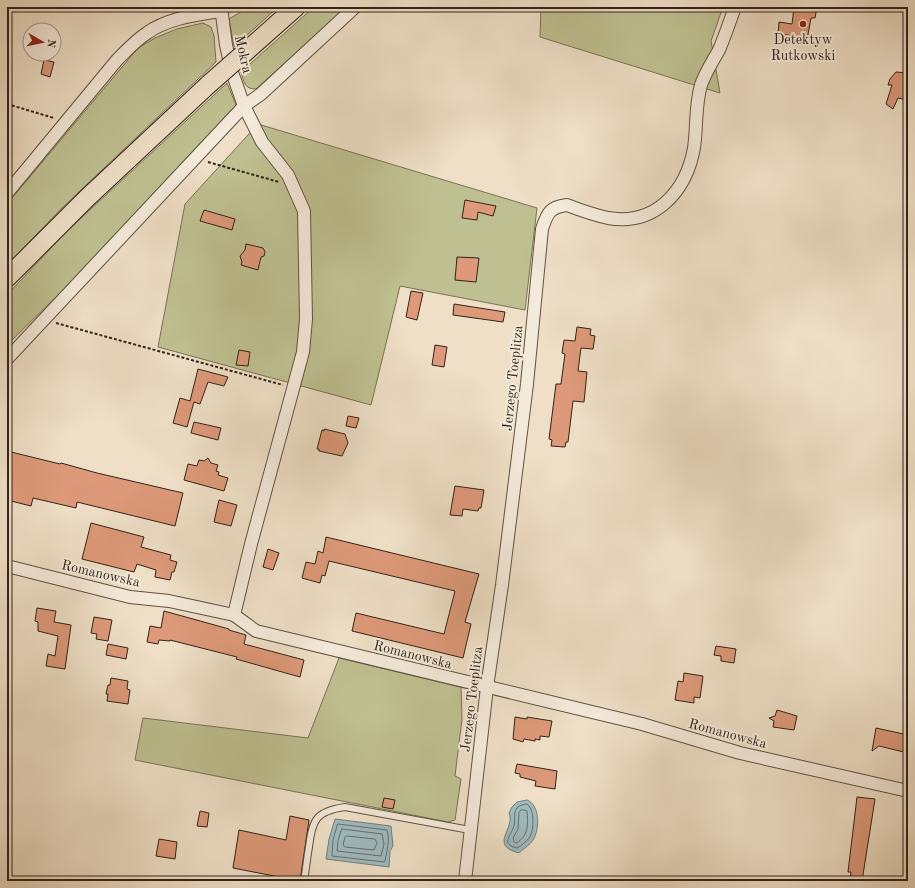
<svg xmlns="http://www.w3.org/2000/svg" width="915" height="888" viewBox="0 0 915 888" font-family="'Old Standard TT',serif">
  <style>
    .green { fill: #bfc091; stroke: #787255 }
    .water { fill: #9ebabf; stroke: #737e7d }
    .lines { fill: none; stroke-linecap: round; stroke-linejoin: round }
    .shore { stroke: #686e6c; stroke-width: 1 }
    .building { fill: #dd9979; stroke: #322319 }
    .service-casing { stroke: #615244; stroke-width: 8 }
    .minor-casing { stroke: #615244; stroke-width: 14 }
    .primary-casing { stroke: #322319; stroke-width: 20 }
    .path { stroke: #322319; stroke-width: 2; stroke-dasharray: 3 2; stroke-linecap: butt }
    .service { stroke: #f4eada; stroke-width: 6 }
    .minor { stroke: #f4eada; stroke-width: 12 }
    .primary { stroke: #eedfc6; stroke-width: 18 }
    .primary-bridge-casing { stroke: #322319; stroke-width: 20; stroke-linecap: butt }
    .primary-bridge { stroke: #eedfc6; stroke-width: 18 }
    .poi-dot { fill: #8f2418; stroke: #f4eada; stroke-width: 1.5 }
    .labels { text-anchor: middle; stroke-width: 4; stroke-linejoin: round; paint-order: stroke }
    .poi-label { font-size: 14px; fill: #322319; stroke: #f4eada }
    .street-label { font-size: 14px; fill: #322319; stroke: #f4eada }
  </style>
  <rect width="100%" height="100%" fill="#eedfc6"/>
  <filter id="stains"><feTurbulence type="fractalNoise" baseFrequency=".005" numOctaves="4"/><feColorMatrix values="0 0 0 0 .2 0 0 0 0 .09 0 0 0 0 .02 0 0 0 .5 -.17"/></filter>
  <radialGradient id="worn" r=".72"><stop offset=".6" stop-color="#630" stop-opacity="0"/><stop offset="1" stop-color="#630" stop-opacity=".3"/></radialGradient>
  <!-- green -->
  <g class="green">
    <polygon points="249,7 278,7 234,47 229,19"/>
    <path d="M314 7H346L256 89C244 89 244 82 241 72Z"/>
    <polygon points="541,7 723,7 711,41 720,93 540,37"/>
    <polygon points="203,23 211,27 214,36 216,62 63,207 7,265 7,204 138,48 155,38 177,29"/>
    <polygon points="227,83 236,105 65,288 7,345 7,295 66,232"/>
    <polygon points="258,124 537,208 525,310 400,286 371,405 158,347 185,204"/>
    <polygon points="339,658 461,687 462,719 455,776 461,779 455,820 448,822 135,760 143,718 308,738"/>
  </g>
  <!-- water -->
  <g class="water">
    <path d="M527 800C540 805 540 829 533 840 530 845 523 849 519 853 488 845 516 829 509 813L512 807 517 802Z"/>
    <polygon points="335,819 391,826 393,846 390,851 389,867 326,859 329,839"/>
  </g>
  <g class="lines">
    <!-- shore -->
    <g class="shore">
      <path d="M527 804C535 808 534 830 530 837 527 841 521 846 517 848 500 844 511 836 514 826 516 818 512 812 519 806Z"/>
      <path d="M521 810H525L527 811C528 824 529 836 516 843L514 842 513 838 518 829 519 813Z"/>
      <path d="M338 824 387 830C390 841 387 850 385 861L384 862 332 856 333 840Z"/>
      <polygon points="342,829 382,834 384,844 381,856 337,851 338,841"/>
      <polygon points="347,836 375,839 377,843 374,850 345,847 343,845 345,837"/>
    </g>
  </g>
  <!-- building -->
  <g class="building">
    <polygon points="794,7 817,7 815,18 811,18 807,40 795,38 795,36 778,34 779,22 792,24"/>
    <polygon points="44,60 54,62 50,77 41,74"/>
    <polygon points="896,72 908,73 908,100 898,98 893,109 886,104 892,85 888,85 890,79"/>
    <polygon points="465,200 496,206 493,216 478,212 477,220 462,218"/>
    <polygon points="204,210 235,219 232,230 200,221"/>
    <polygon points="246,244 263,248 265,252 264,256 261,257 258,270 241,265 242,262 240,256 245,250"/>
    <polygon points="457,257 479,258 476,282 455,280"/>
    <polygon points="411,291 423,293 417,320 406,317"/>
    <polygon points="454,304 505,312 503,322 453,315"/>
    <polygon points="577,327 591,329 590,335 595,336 593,349 581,348 578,371 587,372 584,402 573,401 568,442 566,442 565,447 551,446 552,440 549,439 556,384 561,384 565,354 562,353 564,340 575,341"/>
    <polygon points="435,345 447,347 444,367 432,365"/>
    <polygon points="239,350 250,352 248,366 236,365"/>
    <polygon points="198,369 228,377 224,386 208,382 200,404 194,402 187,427 173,423 180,398 190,401"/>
    <polygon points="348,416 359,418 356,428 346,426"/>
    <polygon points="194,422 221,428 218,440 191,433"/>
    <polygon points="324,429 345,434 348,443 342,456 319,451 319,449 317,449 322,430 324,431"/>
    <polygon points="7,451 60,464 61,463 97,473 183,493 175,526 77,502 76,508 33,498 31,506 7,500"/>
    <polygon points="208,458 211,463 218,465 216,471 219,472 218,475 228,478 224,491 184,480 188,464 197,466 199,460 204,461"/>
    <polygon points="455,486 484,490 481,508 479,508 478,511 463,509 462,516 450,515"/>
    <polygon points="219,500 237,505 231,526 214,522"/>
    <polygon points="91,523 144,537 141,547 171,555 170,560 177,562 174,572 172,572 170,580 155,577 156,570 137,564 134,572 82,559"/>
    <polygon points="326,537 479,574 465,622 471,624 463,658 352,631 356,613 444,634 455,591 329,561 325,576 322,575 320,583 302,578 306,562 315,564 318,551 323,553"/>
    <polygon points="268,549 279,553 273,570 263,567"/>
    <polygon points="37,608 56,611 54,622 71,625 65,669 46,666 48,654 55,656 58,636 38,631 38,622 35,621"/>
    <polygon points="164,611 229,629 229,630 246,635 244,644 304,660 300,677 236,659 237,657 170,640 170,641 159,640 158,644 147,642 150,626 161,628"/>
    <polygon points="94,617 112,620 108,641 96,639 97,634 91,633"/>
    <polygon points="108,644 128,648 126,659 106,655"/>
    <polygon points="716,646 736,649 734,663 721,661 721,656 714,655"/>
    <polygon points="684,673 703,676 700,698 694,697 694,703 675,700 678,681 683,682"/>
    <polygon points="111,678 128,681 127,689 130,690 128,704 107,701 108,694 106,694 108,685 110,685"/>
    <polygon points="777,710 797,716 794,730 773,727 774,721 769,718 775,716"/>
    <polygon points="515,717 527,719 527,717 552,721 549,737 540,736 540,740 535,739 535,741 524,739 523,742 513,739"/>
    <polygon points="876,728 908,735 908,753 879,746 872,751"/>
    <polygon points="517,764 557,771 555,789 535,786 536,781 520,777 520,774 515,773"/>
    <polygon points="857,797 875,799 862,881 850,881 851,872 848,872"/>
    <polygon points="384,798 395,800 393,809 382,807"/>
    <polygon points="200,811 209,813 207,827 197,826"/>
    <polygon points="290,816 309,820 300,881 233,868 239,830 286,840"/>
    <polygon points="159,839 177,842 175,859 156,856"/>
  </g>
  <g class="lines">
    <!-- service casing -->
    <g class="service-casing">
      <g id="service">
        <polyline points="221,11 234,7"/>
        <path d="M304 881C306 870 307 858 309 847 312 820 316 811 345 807L470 830"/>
      </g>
    </g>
    <!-- minor casing -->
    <g class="minor-casing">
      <g id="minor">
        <polyline points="221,7 226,45 232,72 244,106 262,142 288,175 304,211 306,319 303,352 251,544 234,615"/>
        <path d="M7 193 117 60C126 51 136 40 147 33 168 18 196 15 221 11"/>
        <polyline points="7,359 244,106 261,94 355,7"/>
        <polyline points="7,566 130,597 169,601 234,615 256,631 642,724 740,753 908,791"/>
        <path d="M465 881 487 687 502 585 527 384 542 229C547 214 549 207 567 205 580 210 594 215 608 218 655 226 686 192 694 148 697 128 695 105 701 85 705 73 713 61 719 50 725 36 730 21 735 7"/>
      </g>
    </g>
    <!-- primary casing -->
    <g class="primary-casing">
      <g id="primary">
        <polyline points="242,55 296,7"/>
        <polyline points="7,278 87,198 209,84"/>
      </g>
    </g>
    <!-- path -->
    <g class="path">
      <polyline points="7,104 54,118"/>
      <polyline points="208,162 279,182"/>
      <polyline points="56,323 283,385"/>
    </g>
    <!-- service -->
    <use href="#service" class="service"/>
    <!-- minor -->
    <use href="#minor" class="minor"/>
    <!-- primary -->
    <use href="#primary" class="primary"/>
    <!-- primary-bridge casing -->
    <g class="primary-bridge-casing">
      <polyline id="primary-bridge" points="209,84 242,55"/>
    </g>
    <!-- primary-bridge -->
    <use href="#primary-bridge" class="primary-bridge"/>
  </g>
  <!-- markers -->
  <circle class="poi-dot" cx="803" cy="24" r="4"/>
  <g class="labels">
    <!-- poi labels -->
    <g class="poi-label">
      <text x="803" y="44">Detektyw<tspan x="803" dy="16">Rutkowski</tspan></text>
    </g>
    <!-- street labels -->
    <g class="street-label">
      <text transform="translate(244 54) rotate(77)" y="5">Mokra</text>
      <text transform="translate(512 378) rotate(-84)" y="5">Jerzego Toeplitza</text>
      <text transform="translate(101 573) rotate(13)" y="5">Romanowska</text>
      <text transform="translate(413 654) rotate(14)" y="5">Romanowska</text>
      <text transform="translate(471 699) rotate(-83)" y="5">Jerzego Toeplitza</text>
      <text transform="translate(728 733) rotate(15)" y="5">Romanowska</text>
    </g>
  </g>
  <!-- margin -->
  <rect width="915" height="888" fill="none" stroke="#eedfc6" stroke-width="24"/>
  <rect x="8" y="8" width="899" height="872" fill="none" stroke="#322319" stroke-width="2"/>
  <rect x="12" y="12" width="891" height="864" fill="none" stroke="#322319"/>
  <!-- north arrow -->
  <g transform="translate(42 42) rotate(99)"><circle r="19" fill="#f4eada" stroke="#a69a8d"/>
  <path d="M0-3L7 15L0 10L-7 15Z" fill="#8f2418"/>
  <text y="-6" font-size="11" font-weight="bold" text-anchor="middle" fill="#322319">N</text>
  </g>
  <rect width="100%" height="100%" filter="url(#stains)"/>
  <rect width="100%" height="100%" fill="url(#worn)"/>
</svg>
